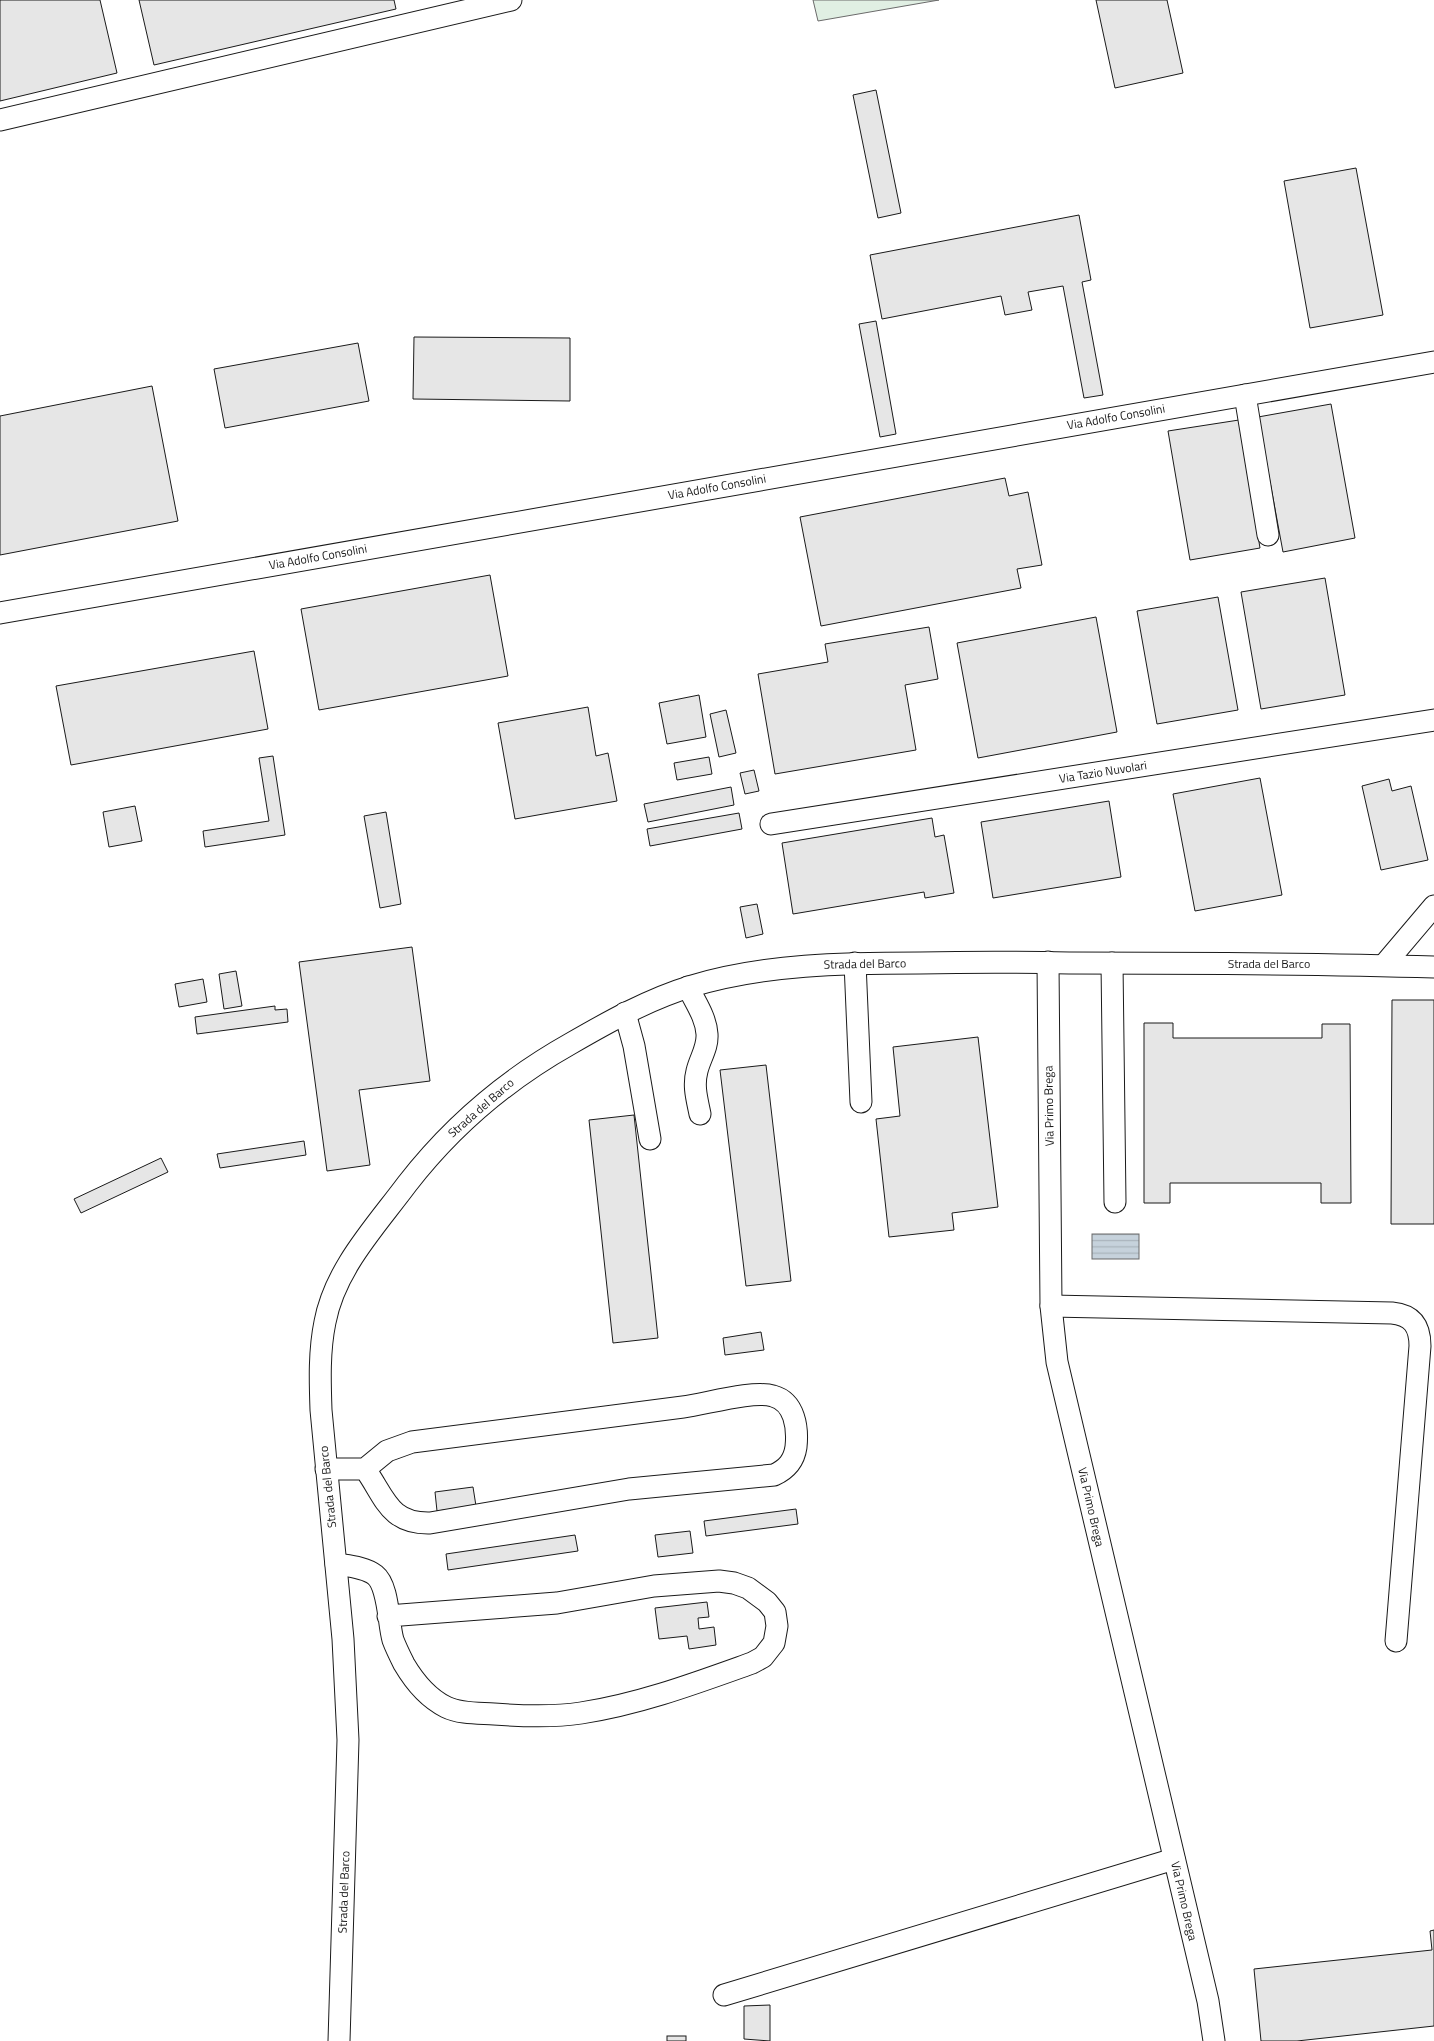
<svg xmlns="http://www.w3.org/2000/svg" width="1434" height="2041" viewBox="0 0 1434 2041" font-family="'Titillium Web',sans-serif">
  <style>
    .grass { fill: #e0efe3; stroke: #6a6a6a }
    .water { fill: url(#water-rules); stroke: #6a6a6a }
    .building { fill: #e6e6e6; stroke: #1a1a1a }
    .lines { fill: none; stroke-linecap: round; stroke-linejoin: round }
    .minor-casing { stroke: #1a1a1a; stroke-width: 23 }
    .minor { stroke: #fff; stroke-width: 21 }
    .labels { text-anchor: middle; stroke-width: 4; stroke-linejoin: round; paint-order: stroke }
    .street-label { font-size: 12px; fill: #1a1a1a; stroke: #fff }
  </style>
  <defs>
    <pattern id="water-rules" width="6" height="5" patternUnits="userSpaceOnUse" patternTransform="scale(1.25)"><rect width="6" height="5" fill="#c6d2dc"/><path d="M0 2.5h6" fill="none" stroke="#aab4bc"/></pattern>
  </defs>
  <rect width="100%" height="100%" fill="#fff"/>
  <!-- grass -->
  <polygon class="grass" points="813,0 939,0 818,21"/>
  <!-- water -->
  <rect class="water" x="1092" y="1234" width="47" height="25"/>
  <!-- building -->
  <g class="building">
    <polygon points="0,0 100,0 117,73 0,101"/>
    <polygon points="139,0 394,0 396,9 154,65"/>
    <polygon points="1096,0 1167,0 1183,73 1115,88"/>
    <polygon points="876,90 901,213 878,218 853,95"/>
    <polygon points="1356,168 1383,315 1310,328 1284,181"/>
    <polygon points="1079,215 1091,280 1082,282 1103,395 1084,398 1063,286 1028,292 1032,310 1005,315 1001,296 882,319 870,255"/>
    <polygon points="876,321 896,434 880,437 859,324"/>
    <polygon points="414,337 570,338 570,401 413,399"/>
    <polygon points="358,343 369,401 225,428 214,369"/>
    <polygon points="152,386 178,521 0,555 0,416"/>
    <polygon points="1331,404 1355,538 1283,552 1258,417"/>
    <polygon points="1239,420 1260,548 1190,560 1168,431"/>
    <polygon points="1005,478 1009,496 1028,492 1042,565 1017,569 1021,588 821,626 800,517"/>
    <polygon points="490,575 508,676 319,710 301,609"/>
    <polygon points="1325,578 1345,695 1261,709 1241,592"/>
    <polygon points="1218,597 1238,710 1157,724 1137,611"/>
    <polygon points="1096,617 1117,732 978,758 957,643"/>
    <polygon points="929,627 938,679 905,685 916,750 775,774 758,674 828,662 825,644"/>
    <polygon points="254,651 268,729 71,765 56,686"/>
    <polygon points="699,695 706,737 667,744 659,703"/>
    <polygon points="588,707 596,756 608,753 617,801 515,819 498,723"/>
    <polygon points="726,710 736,753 719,757 710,714"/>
    <polygon points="273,756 285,835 205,847 203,831 269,821 259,758"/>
    <polygon points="709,757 712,774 677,780 674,763"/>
    <polygon points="754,770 759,791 745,794 740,773"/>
    <polygon points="1260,778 1282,895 1195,911 1173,794"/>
    <polygon points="1389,779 1392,791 1411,786 1428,860 1381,870 1362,786"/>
    <polygon points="731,787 734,805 648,822 644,804"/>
    <polygon points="1109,801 1121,877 993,898 981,822"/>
    <polygon points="135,806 142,841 109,847 103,812"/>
    <polygon points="386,812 401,904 380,908 364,816"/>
    <polygon points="739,813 742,829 650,846 647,829"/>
    <polygon points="932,818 935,837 944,835 954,893 925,898 924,892 793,914 782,843"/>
    <polygon points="757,904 763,934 746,938 740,907"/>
    <polygon points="412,947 430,1081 359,1090 370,1165 327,1171 299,962"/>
    <polygon points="236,971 242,1006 224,1009 219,974"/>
    <polygon points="203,979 207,1002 179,1007 175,984"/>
    <polygon points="1392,1000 1434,1000 1434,1224 1391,1224"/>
    <polygon points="275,1006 275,1010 287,1009 288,1022 197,1034 195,1017"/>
    <polygon points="1144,1023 1173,1023 1173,1038 1322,1038 1322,1024 1350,1024 1351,1203 1321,1203 1321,1183 1170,1183 1170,1203 1144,1203"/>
    <polygon points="978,1037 998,1207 952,1213 954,1230 889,1237 876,1119 900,1116 893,1047"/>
    <polygon points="766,1065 791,1281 746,1286 720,1070"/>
    <polygon points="634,1115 658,1338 613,1343 589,1120"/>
    <polygon points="304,1141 306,1155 220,1168 217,1154"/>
    <polygon points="161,1158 168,1172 81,1213 74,1199"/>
    <polygon points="761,1332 764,1350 725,1355 723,1338"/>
    <polygon points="473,1487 476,1506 437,1511 435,1492"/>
    <polygon points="796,1509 798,1524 706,1536 704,1521"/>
    <polygon points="690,1531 693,1553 658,1557 655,1535"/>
    <polygon points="575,1535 578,1551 448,1570 446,1554"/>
    <polygon points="707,1602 709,1617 698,1618 699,1629 714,1627 716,1645 689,1649 687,1636 659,1639 655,1608"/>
    <polygon points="1434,1930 1434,2026 1297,2041 1261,2041 1254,1969 1432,1950 1430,1931"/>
    <polygon points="770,2005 770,2041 744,2039 744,2006"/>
    <rect x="667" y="2036" width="19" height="5"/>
  </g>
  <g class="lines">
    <!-- minor casing -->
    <g class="minor-casing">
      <g id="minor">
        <polyline points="0,120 511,0"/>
        <polyline points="1245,395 1268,535"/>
        <polyline points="0,613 1434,362"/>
        <polyline points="771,824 1434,720"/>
        <polyline points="1048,962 1051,1306 1057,1362 1208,2001 1214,2041"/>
        <polyline points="855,963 861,1102"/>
        <polyline points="1112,963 1115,1202"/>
        <polyline points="1384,965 1434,906"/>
        <path d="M688 987C695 1002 706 1017 707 1034 708 1048 700 1058 697 1071 693 1086 697 1099 700 1114"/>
        <polyline points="625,1013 634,1046 650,1139"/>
        <path d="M1051 1306 1392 1313C1412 1315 1420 1326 1420 1346L1396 1641"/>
        <path d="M326 1469H365C385 1497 389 1524 430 1523L629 1489 774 1475C787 1469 794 1461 796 1447 798 1428 795 1402 773 1396 753 1390 706 1404 683 1407 593 1419 503 1431 412 1442L387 1451 365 1469"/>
        <path d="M336 1564C348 1566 365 1567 375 1575 389 1586 388 1623 393 1640 396 1648 400 1656 404 1664 414 1681 428 1698 446 1707 460 1714 479 1713 494 1714 521 1716 555 1717 581 1713 640 1704 696 1683 752 1663L763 1657 774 1643 777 1626 775 1612 767 1602 748 1588 734 1583 719 1581 654 1586 557 1603 388 1616"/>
        <polyline points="724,1995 1174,1859"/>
        <path d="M339 2041 348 1740 343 1639 321 1410C320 1381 319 1351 325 1322 335 1269 375 1227 407 1184 452 1126 506 1080 570 1044 608 1022 649 999 692 986 765 964 844 963 920 963 969 962 1019 962 1069 963 1190 963 1312 963 1434 967"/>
      </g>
    </g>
    <!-- minor -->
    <use href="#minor" class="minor"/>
  </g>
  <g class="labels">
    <!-- street labels -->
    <g class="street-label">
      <text transform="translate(1116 417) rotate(-10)" y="4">Via Adolfo Consolini</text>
      <text transform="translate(717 487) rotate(-10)" y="4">Via Adolfo Consolini</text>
      <text transform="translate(318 557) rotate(-10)" y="4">Via Adolfo Consolini</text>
      <text transform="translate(1103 772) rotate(-9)" y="4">Via Tazio Nuvolari</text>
      <text transform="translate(865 964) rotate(-1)" y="4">Strada del Barco</text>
      <text x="1269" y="968">Strada del Barco</text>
      <text transform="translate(1049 1106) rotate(-91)" y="4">Via Primo Brega</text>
      <text transform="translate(481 1108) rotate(-41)" y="4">Strada del Barco</text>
      <text transform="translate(328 1487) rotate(-96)" y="4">Strada del Barco</text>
      <text transform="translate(1091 1507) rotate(77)" y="4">Via Primo Brega</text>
      <text transform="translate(344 1892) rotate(-88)" y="4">Strada del Barco</text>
      <text transform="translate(1184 1901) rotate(77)" y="4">Via Primo Brega</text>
    </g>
  </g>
</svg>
